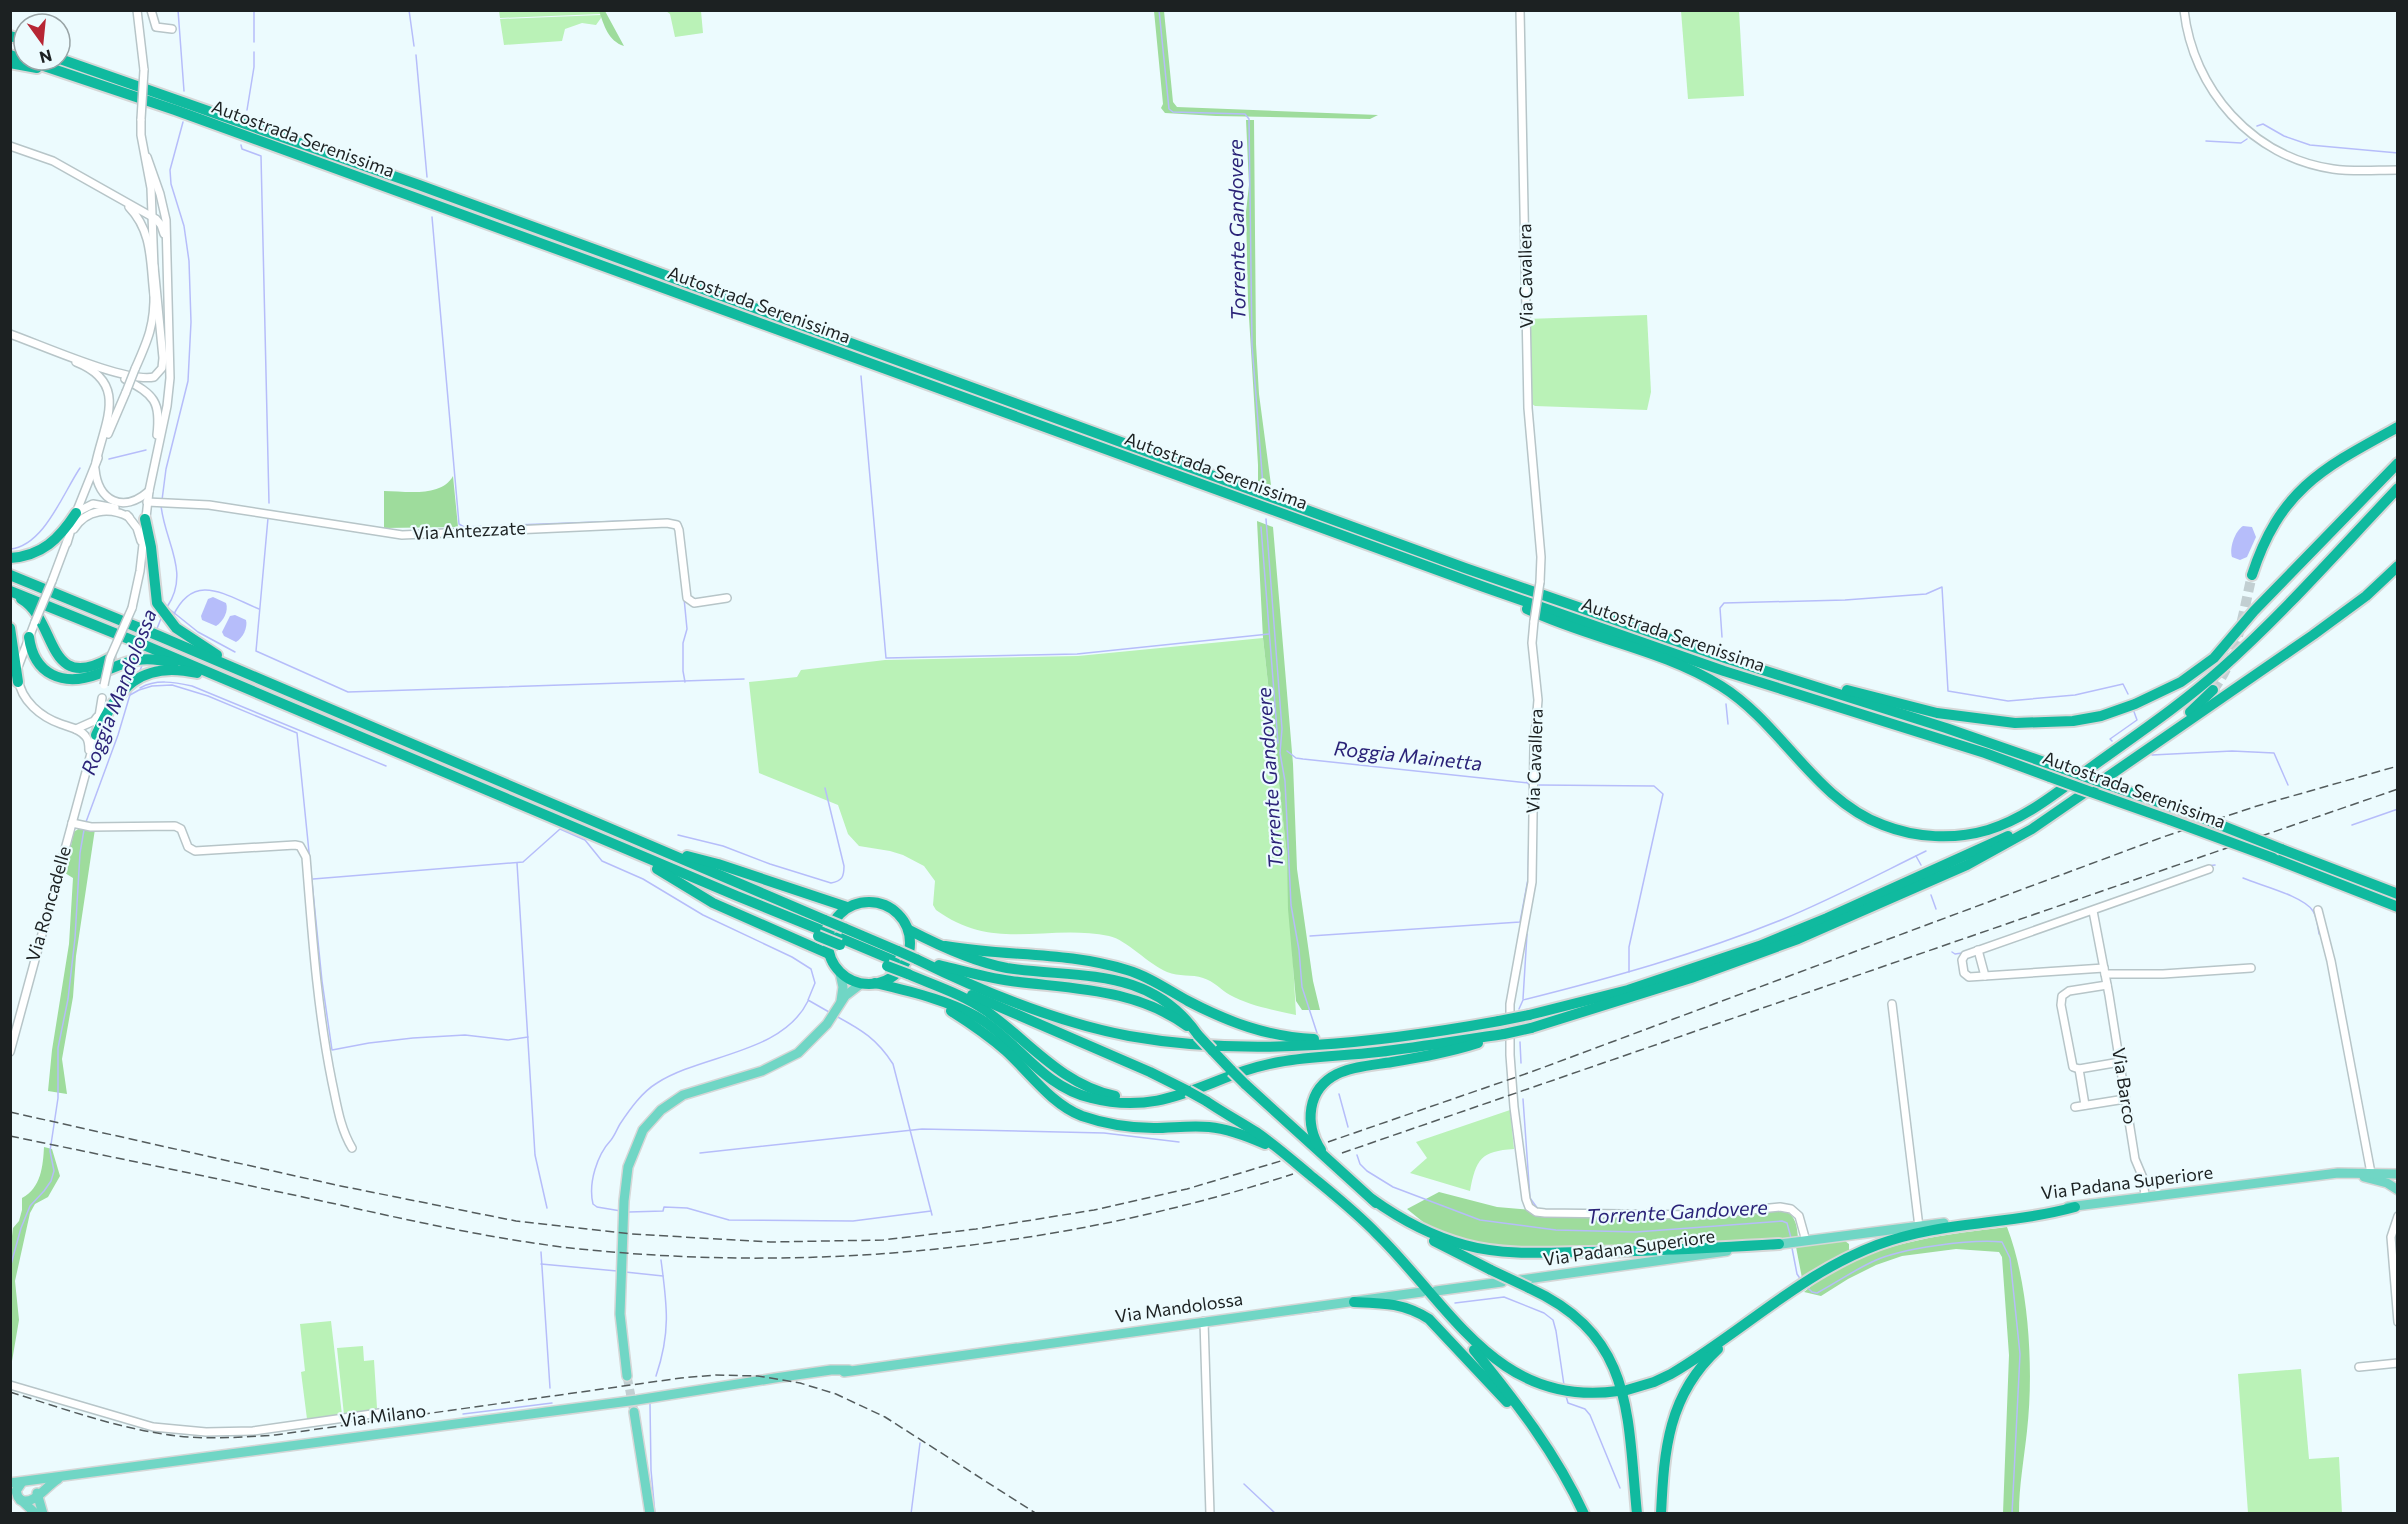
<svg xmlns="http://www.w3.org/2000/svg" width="2408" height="1524" viewBox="0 0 2408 1524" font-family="Commissioner,sans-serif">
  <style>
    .green { fill: #baf2b7 }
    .forest { fill: #9edc9c }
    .water { fill: #b6bdfa }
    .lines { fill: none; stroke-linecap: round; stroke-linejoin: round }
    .stream { stroke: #b6bdfa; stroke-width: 1.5 }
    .major-tunnel { stroke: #c2cfd2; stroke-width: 9; stroke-dasharray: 9 4.5; stroke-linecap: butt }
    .highway-tunnel { stroke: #c2cfd2; stroke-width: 10; stroke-dasharray: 10 5; stroke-linecap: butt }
    .minor-casing { stroke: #b7c5c8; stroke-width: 10 }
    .major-casing { stroke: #d6d7d7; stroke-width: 12 }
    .highway-casing { stroke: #d6d7d7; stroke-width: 14 }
    .minor { stroke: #fff; stroke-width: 7 }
    .major { stroke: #70d6c5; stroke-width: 9 }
    .highway { stroke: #10ba9f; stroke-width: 10 }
    .rail { stroke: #545c5d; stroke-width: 1.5; stroke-dasharray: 9 4.5; stroke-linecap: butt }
    .minor-bridge-casing { stroke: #b7c5c8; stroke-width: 10; stroke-linecap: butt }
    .highway-bridge-casing { stroke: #d6d7d7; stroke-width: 14; stroke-linecap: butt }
    .minor-bridge { stroke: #fff; stroke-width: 7 }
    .highway-bridge { stroke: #10ba9f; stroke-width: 10 }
    .labels { text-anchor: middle; stroke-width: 4.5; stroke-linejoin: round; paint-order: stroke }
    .street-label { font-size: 18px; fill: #1c2122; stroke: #ecfbfe }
    .water-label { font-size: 20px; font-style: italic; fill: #2b2378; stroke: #ecfbfe }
  </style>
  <rect width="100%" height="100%" fill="#ecfbfe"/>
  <!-- green -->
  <g class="green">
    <polygon points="599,10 600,14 500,18 499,11"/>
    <polygon points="666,11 701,11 703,33 675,37 670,14"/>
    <polygon points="1681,11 1739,11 1744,96 1688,99"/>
    <polygon points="601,15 601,18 596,25 582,23 565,29 562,41 504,45 500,19"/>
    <polygon points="1647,315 1651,392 1647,410 1535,406 1532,404 1526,319"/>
    <path d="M1263 638 1287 856 1296 1015C1274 1010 1250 1006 1230 995 1221 990 1214 981 1203 978 1192 974 1179 977 1167 972 1148 964 1127 940 1109 936 1046 923 995 953 936 910L933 905 935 881 924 866 903 855 890 851 859 846 848 834 838 805 759 773 749 682 797 677 801 670 885 660 1078 656Z"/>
    <path d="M1510 1110 1514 1149C1481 1151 1476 1159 1470 1191L1410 1173 1427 1158 1416 1142Z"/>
    <polygon points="331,1321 342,1415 307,1419 301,1372 305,1371 300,1324"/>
    <polygon points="363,1346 364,1361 374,1360 377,1408 373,1411 344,1415 337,1348"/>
    <polygon points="2301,1369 2309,1459 2339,1457 2342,1513 2248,1513 2238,1374"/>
  </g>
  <!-- forest -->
  <g class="forest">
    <path d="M599 11H605L624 46C608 41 604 25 599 11Z"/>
    <polygon points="1154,11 1164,11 1173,102 1177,107 1378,115 1370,119 1216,116 1165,113 1161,108 1163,104"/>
    <polygon points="1246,120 1254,120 1256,344 1259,394 1271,485 1258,481 1258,465 1248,301 1246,212 1249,185"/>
    <path d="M453 476 458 527 384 528V491C405 491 441 498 453 476Z"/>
    <polygon points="1257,521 1273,527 1293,764 1297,869 1313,981 1320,1010 1302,1010 1296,1001 1288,909 1287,856 1263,638"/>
    <polygon points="81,827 95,829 76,956 73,997 62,1059 67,1094 48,1091 52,1050 69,944 73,878 65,873 74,832"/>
    <path d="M44 1147 52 1149 60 1176 48 1197 35 1204 30 1213 15 1281 19 1320 11 1367V1244L13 1228 19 1221 22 1210V1198C41 1188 43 1166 44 1147Z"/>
    <path d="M1439 1192 1497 1207 1542 1211 1550 1217 1698 1219 1784 1211C1796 1215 1797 1227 1798 1237L1680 1247 1512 1249 1482 1245 1438 1234 1407 1209Z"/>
    <path d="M2007 1227C2029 1284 2034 1370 2027 1431 2024 1459 2019 1486 2019 1513H2003L2009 1355 2002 1257 1999 1252 1956 1249 1902 1256 1876 1265 1848 1279 1821 1296 1804 1292C1862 1243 1935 1236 2007 1227Z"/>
    <polygon points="1845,1241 1849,1244 1849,1251 1823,1264 1802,1278 1796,1247"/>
  </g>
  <!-- water -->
  <g class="water">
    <path d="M2243 526 2252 527 2256 537 2247 557 2240 560 2232 557C2229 548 2235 531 2243 526Z"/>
    <path d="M213 597 226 603C229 611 223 622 216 626L202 620 201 616 208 599Z"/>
    <path d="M235 615 246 620C248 627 243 638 236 642L224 636 222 632 230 616Z"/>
  </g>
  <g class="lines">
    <!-- stream -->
    <g class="stream">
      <polyline points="178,10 184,91"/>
      <polyline points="254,10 254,42"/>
      <polyline points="409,10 414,46"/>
      <polyline points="1159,10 1169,109 1173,112 1245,114 1249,119 1252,345 1263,486"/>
      <polyline points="416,55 427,177"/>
      <polyline points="247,110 254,67 254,52"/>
      <polyline points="2257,126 2263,124 2284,136 2310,145 2398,153"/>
      <polyline points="2206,141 2241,143 2247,139"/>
      <polyline points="241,145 242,149 261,156 269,503"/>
      <polyline points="432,217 459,524 464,527 652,520"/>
      <polyline points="861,376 886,658 1077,654 1269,634"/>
      <polyline points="109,459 146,450"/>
      <polyline points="162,500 166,469 188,381 191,322 189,261 184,226 171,184 170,170 183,122"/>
      <path d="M161 505C164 541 191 572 167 607"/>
      <polyline points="268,518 256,651 348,692 744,679"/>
      <polyline points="1266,519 1282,729 1280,753 1285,781 1291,905 1299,950 1302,987 1317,1033"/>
      <polyline points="1261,527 1278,743"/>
      <path d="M10 549C44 546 63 493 80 468"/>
      <polyline points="684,598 687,629 683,643 683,671 685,682"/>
      <polyline points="168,608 198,632 235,652"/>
      <path d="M173 616C194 571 225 595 259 609"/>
      <polyline points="156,631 162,616"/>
      <polyline points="1722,637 1720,608 1724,603 1845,600 1926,594 1942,587 1948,691 2008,701 2075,695 2123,684 2128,694"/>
      <polyline points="139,673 143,663"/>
      <path d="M140 688C156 679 174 682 192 686L386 766"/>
      <polyline points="130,695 139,690 152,686 172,685 208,696 297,733 322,981 332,1050 369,1043 413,1038 465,1035 508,1040 528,1037"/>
      <polyline points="1726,704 1728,724"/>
      <polyline points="2112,741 2110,739 2137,720 2133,709"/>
      <polyline points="1287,751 1296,758 1303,759 1529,783"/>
      <polyline points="2152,755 2232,751 2274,753 2288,785"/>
      <polyline points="1539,785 1654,786 1663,794 1629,947 1629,972"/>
      <polyline points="86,822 118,735 132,688"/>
      <polyline points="2352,825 2398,809"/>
      <path d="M678 835 723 846 770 864 831 883C842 881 844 877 844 866L825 788"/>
      <polyline points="1916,856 1921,865"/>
      <polyline points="517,863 535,1155 547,1208"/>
      <polyline points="2207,866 2215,865"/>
      <path d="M2243 878C2259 885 2304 896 2313 911 2317 917 2318 927 2319 934"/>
      <polyline points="313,879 523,862 560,829 585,840 602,861 643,879 703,915 792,957 811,969 815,983 808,1000 829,1012"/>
      <polyline points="1931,895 1936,909"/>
      <polyline points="1310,936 1520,922 1528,879 1530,786 1527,782"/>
      <polyline points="1952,952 1955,954 1962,953"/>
      <polyline points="1523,999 1527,934"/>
      <path d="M1519 1009 1523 1000C1611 978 1697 954 1781 920 1830 900 1877 875 1926 851"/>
      <path d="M836 1016C862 1030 877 1039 893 1064L932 1215"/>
      <polyline points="1520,1042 1521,1063"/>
      <polyline points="1339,1094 1348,1127"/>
      <polyline points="1523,1099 1530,1198 1538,1209"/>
      <polyline points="700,1153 922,1129 1104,1133 1179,1142"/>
      <polyline points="1357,1155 1360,1164 1367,1171 1393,1187 1480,1220 1556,1230 1636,1232 1782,1221 1787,1223 1791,1238"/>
      <path d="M621 1211 597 1207 593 1204C588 1183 597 1155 611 1140 615 1135 617 1129 620 1124 630 1109 642 1092 657 1083 702 1054 782 1054 808 1001"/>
      <polyline points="629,1212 663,1211 664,1207 687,1208 729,1220 853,1221 931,1211"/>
      <polyline points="1792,1248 1797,1274 1801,1280"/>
      <polyline points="541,1252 550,1388"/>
      <polyline points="541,1264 617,1271"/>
      <polyline points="10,1268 21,1228 30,1206 44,1191 51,1181 54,1171 50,1151 58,1098 58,1048 68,999 75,938 80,853 84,830"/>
      <polyline points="625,1272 663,1276"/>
      <path d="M1807 1287 1812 1292 1817 1293C1836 1283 1854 1270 1874 1261 1901 1248 1972 1239 2002 1242L2010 1258 2020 1354 2012 1514"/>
      <polyline points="10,1292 10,1323"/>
      <polyline points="1455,1303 1504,1297 1544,1313 1553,1320 1556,1331 1564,1385"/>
      <polyline points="1289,1315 1323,1311"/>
      <path d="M656 1376C671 1332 667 1305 661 1260"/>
      <polyline points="1566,1396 1568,1403 1585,1409 1590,1415 1620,1488"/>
      <polyline points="650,1404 651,1470 655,1514"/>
      <polyline points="463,1414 552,1403"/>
      <polyline points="1244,1484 1276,1514"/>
      <polyline points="911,1514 920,1443"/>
    </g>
    <!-- major-tunnel -->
    <polyline class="major-tunnel" points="627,1376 634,1412"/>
    <!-- highway-tunnel -->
    <path class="highway-tunnel" d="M2213 690C2237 660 2243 613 2252 575"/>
    <!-- minor casing -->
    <g class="minor-casing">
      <g id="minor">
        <polyline points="137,10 144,70"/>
        <polyline points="151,10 156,27 172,29"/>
        <polyline points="1520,10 1528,408 1541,557 1540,582"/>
        <path d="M2184 10C2193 90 2252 157 2333 169 2354 172 2376 170 2398 170"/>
        <polyline points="141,119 141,135 151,188 154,268"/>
        <polyline points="10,146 53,161 156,219 161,225 164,234"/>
        <path d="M129 207C153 232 150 262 154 295"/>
        <path d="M10 334C41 345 126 383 154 377L162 368 163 358 154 266"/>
        <path d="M76 362C129 383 105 421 96 462"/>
        <path d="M135 369C148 340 155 324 154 291"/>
        <path d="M125 379C154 395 161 401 157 435"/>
        <polyline points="108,434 126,392"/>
        <path d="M95 469C98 501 123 514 149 491"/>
        <polyline points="147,502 209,505 402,535 667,523 677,525 679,530 687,598 694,603 727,598"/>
        <polyline points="77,512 93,504 115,508"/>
        <polyline points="127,515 137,528 141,541"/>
        <path d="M74 529C86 509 110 507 129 517"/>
        <polyline points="67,543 76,513 98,458"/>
        <polyline points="52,581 67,541"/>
        <polyline points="132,608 140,571 149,491 167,406 170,378 166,220 160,194 147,157"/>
        <polyline points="1534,621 1532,643 1538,700 1534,748 1532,882 1510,1004 1510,1055 1514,1107 1526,1199 1529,1207 1536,1212 1545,1213 1700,1215 1780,1207 1791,1209 1799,1216 1806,1241"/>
        <polyline points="18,667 35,622"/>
        <path d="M18 678C21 701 41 717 61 724 69 727 81 729 86 737 89 741 89 746 89 750"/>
        <polyline points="76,729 94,721 97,717"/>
        <path d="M72 823 91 827 175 826 181 829 188 847 195 851 295 845 300 846 306 857C312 932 317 1008 332 1082 337 1105 340 1128 352 1148"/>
        <polyline points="2318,910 2331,961 2371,1173"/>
        <polyline points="2093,911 2109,995 2135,1159 2143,1178 2145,1196"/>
        <polyline points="1978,950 1985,976"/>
        <polyline points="2104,968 1969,977 1964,973 1962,960 1965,955 2209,869"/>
        <polyline points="2105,974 2163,974 2251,968"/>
        <polyline points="2107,985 2069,991 2062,996 2061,1005 2073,1067 2079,1069 2120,1062"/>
        <polyline points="1892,1004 1919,1227"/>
        <polyline points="10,1052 96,735 102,698"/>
        <polyline points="2079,1069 2085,1105"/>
        <polyline points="2075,1107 2125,1099"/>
        <polyline points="2398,1216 2391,1237 2398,1322"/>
        <polyline points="1204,1321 1210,1514"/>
        <polyline points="2359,1367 2398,1363"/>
        <polyline points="10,1385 153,1427 206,1432 253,1431 379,1413"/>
      </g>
    </g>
    <!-- major casing -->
    <g class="major-casing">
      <g id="major">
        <polyline points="840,973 843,987 841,1001"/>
        <polyline points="2364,1177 2387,1183 2398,1190"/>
        <polyline points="2068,1207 2338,1173 2398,1174"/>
        <polyline points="1773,1245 1944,1223"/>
        <polyline points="1521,1280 1727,1251"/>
        <polyline points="1436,1291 1502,1282"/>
        <polyline points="844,1372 1422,1292"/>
        <polyline points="627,1376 620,1314 624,1201 628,1167 643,1130 661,1110 683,1095 762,1071 798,1053 827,1024 845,996 862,983"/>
        <polyline points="634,1412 650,1514"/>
        <polyline points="22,1482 16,1491 18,1497 36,1514"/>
        <polyline points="10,1483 637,1400 775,1378 831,1370 849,1370"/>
        <polyline points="37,1493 43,1514"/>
        <path d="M20 1500C34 1506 46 1486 58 1479"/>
      </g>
    </g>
    <!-- highway casing -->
    <g class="highway-casing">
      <g id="highway">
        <polyline points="10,36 24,40"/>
        <polyline points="10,55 24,60"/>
        <polyline points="60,59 419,185 1465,568 1728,659 1946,728 2064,769"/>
        <polyline points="26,60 175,110 1484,587 1724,671 1985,753 2050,777"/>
        <polyline points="10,63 37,68"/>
        <polyline points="145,519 151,547 157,603 176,628 217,655"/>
        <path d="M10 558C42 556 59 539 76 513"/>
        <polyline points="10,575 159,636 825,920"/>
        <path d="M2252 575C2280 489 2323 468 2398 427"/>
        <polyline points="10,591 144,645 737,896 821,930"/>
        <path d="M21 599C58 620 45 695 110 658"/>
        <path d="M1527 609C1590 639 1662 649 1721 686 1782 724 1814 799 1883 825 1916 838 1954 840 1988 830 2027 818 2060 790 2093 766 2136 735 2182 704 2221 669 2284 613 2340 549 2398 488"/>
        <polyline points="10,628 18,682"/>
        <path d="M29 637C34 675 63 687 98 674 111 669 123 662 137 660 150 658 162 660 174 663"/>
        <polyline points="1847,690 1937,713 2015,723 2073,721 2101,716 2135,704 2181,682 2214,658 2254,611 2398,463"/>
        <polyline points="2190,712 2213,690"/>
        <path d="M96 735C118 688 140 660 197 673"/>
        <polyline points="2103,783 2190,813"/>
        <polyline points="2091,792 2170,820"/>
        <polyline points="2281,849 2398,894"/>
        <polyline points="687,856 718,864 847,907"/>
        <polyline points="2273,858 2398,907"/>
        <polyline points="657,869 713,903 829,954"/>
        <circle cx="869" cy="943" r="41"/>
        <polyline points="844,928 898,951"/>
        <path d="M909 930C938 945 974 962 1007 968 1078 979 1150 965 1198 1035"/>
        <polyline points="838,937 895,961"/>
        <path d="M945 946C1008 957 1065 951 1127 970 1148 976 1168 990 1188 1001 1228 1022 1268 1037 1314 1039"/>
        <path d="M916 959C983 992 1055 1022 1129 1036 1252 1058 1378 1043 1499 1021"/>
        <path d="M939 965C963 971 987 978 1011 981 1072 989 1135 988 1187 1026"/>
        <path d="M908 974C933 985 962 994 985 1010 1028 1040 1060 1084 1115 1096"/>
        <path d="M875 983C909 991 957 1002 985 1022 1022 1048 1045 1087 1091 1098 1169 1118 1210 1074 1279 1062 1312 1056 1345 1056 1378 1052 1420 1047 1462 1040 1504 1034"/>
        <polyline points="972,995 1150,1072 1188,1091"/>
        <path d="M951 1011C970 1023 989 1036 1006 1051 1030 1073 1051 1104 1082 1116 1105 1124 1130 1128 1154 1128 1172 1128 1191 1125 1209 1127 1229 1129 1247 1136 1265 1144"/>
        <polyline points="1529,1015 1628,990 1759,946 1827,918 2008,836"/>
        <polyline points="1531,1028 1691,978 1798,939 1967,865 2032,829 2313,635 2366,596 2398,566"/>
        <polyline points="1212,1050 1232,1071"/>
        <polyline points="1245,1084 1376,1203"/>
        <path d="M1206 1101C1222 1112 1239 1121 1256 1132 1275 1145 1292 1160 1310 1175 1333 1194 1357 1213 1378 1235 1451 1307 1498 1408 1618 1391"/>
        <path d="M1321 1150C1304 1124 1307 1089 1337 1074 1354 1066 1374 1065 1392 1062 1421 1057 1450 1052 1478 1043"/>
        <path d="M1372 1199C1400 1219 1431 1236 1465 1245 1501 1255 1541 1253 1578 1252 1645 1252 1712 1248 1779 1244"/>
        <polyline points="1434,1241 1491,1270"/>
        <path d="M1529 1288C1634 1336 1627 1413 1637 1514"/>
        <path d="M1354 1302C1383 1303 1404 1303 1429 1319L1507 1402"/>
        <path d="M1474 1350C1516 1402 1556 1453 1584 1514"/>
        <path d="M1627 1390 1654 1382 1671 1374C1741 1333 1800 1274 1877 1245 1940 1221 2010 1225 2075 1207"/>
        <path d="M1661 1514C1664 1450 1668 1395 1718 1349"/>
      </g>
    </g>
    <!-- minor -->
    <use href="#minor" class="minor"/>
    <!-- major -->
    <use href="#major" class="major"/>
    <!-- highway -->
    <use href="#highway" class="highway"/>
    <!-- rail -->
    <g class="rail">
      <polyline points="10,1112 336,1185 516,1221 632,1234 770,1242 883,1240 976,1229 1094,1210 1187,1189 1284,1160"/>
      <path d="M10 1136C117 1158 224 1180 331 1203 408 1220 484 1237 562 1247 806 1275 1059 1250 1293 1174"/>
      <polyline points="1328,1142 1531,1072 2163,837 2257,806 2398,766"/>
      <polyline points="1342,1153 2398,789"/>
      <path d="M10 1392C68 1410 127 1432 188 1437 217 1439 246 1437 275 1435L681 1378 716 1375 758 1376 800 1383 836 1394 885 1417 1037 1514"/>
    </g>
    <!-- minor-bridge casing -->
    <g class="minor-bridge-casing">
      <g id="minor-bridge">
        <polyline points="141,119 144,70"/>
        <polyline points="126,392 135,369"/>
        <polyline points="1534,621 1540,582"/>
        <polyline points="35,622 52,581"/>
        <polyline points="104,685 110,658 132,608"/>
      </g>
    </g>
    <!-- highway-bridge casing -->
    <g class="highway-bridge-casing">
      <g id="highway-bridge">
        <polyline points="2064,769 2103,783"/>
        <polyline points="2050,777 2091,792"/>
        <polyline points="2190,813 2281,849"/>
        <polyline points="2170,820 2273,858"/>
        <polyline points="825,920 844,928"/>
        <polyline points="818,936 840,945"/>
        <polyline points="898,951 916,959"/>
        <polyline points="887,966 908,974"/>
        <polyline points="1499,1021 1529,1015"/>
        <polyline points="1504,1034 1531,1028"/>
        <polyline points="1198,1035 1212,1050"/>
        <polyline points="1232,1071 1245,1084"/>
        <polyline points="1188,1091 1206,1101"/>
        <polyline points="1491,1270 1529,1288"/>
      </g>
    </g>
    <!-- minor-bridge -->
    <use href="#minor-bridge" class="minor-bridge"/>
    <!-- highway-bridge -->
    <use href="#highway-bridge" class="highway-bridge"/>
  </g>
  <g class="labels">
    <!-- street labels -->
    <g class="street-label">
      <text transform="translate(303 139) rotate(20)" y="6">Autostrada Serenissima</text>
      <text transform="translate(1526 276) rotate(-91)" y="6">Via Cavallera</text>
      <text transform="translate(759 305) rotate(20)" y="6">Autostrada Serenissima</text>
      <text transform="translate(1216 471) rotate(20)" y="6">Autostrada Serenissima</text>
      <text transform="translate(469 531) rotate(-3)" y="6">Via Antezzate</text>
      <text transform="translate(1673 635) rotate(19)" y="6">Autostrada Serenissima</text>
      <text transform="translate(1535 761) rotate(-88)" y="6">Via Cavallera</text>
      <text transform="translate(2134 790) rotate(20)" y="6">Autostrada Serenissima</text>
      <text transform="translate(49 904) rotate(-74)" y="6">Via Roncadelle</text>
      <text transform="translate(2124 1086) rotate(81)" y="6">Via Barco</text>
      <text transform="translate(2127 1183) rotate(-7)" y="6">Via Padana Superiore</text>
      <text transform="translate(1629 1248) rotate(-8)" y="6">Via Padana Superiore</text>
      <text transform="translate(1179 1308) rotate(-8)" y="6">Via Mandolossa</text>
      <text transform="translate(383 1416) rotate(-7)" y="6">Via Milano</text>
    </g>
    <!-- water labels -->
    <g class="water-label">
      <text transform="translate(1237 230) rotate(-91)" y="7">Torrente Gandovere</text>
      <text transform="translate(119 692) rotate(-69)" y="7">Roggia Mandolossa</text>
      <text transform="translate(1408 756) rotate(6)" y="7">Roggia Mainetta</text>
      <text transform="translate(1270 778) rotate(-94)" y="7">Torrente Gandovere</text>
      <text transform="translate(1677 1212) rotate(-3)" y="7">Torrente Gandovere</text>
    </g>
  </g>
  <!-- border -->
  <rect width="2408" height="1524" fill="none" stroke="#1c2122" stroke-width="24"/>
  <!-- north arrow -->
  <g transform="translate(42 42) rotate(165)"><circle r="28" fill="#ecfbfe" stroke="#99a4a6" stroke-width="1.5"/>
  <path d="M0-4.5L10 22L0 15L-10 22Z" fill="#b72634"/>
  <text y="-9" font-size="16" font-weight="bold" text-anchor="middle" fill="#1c2122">N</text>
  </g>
</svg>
